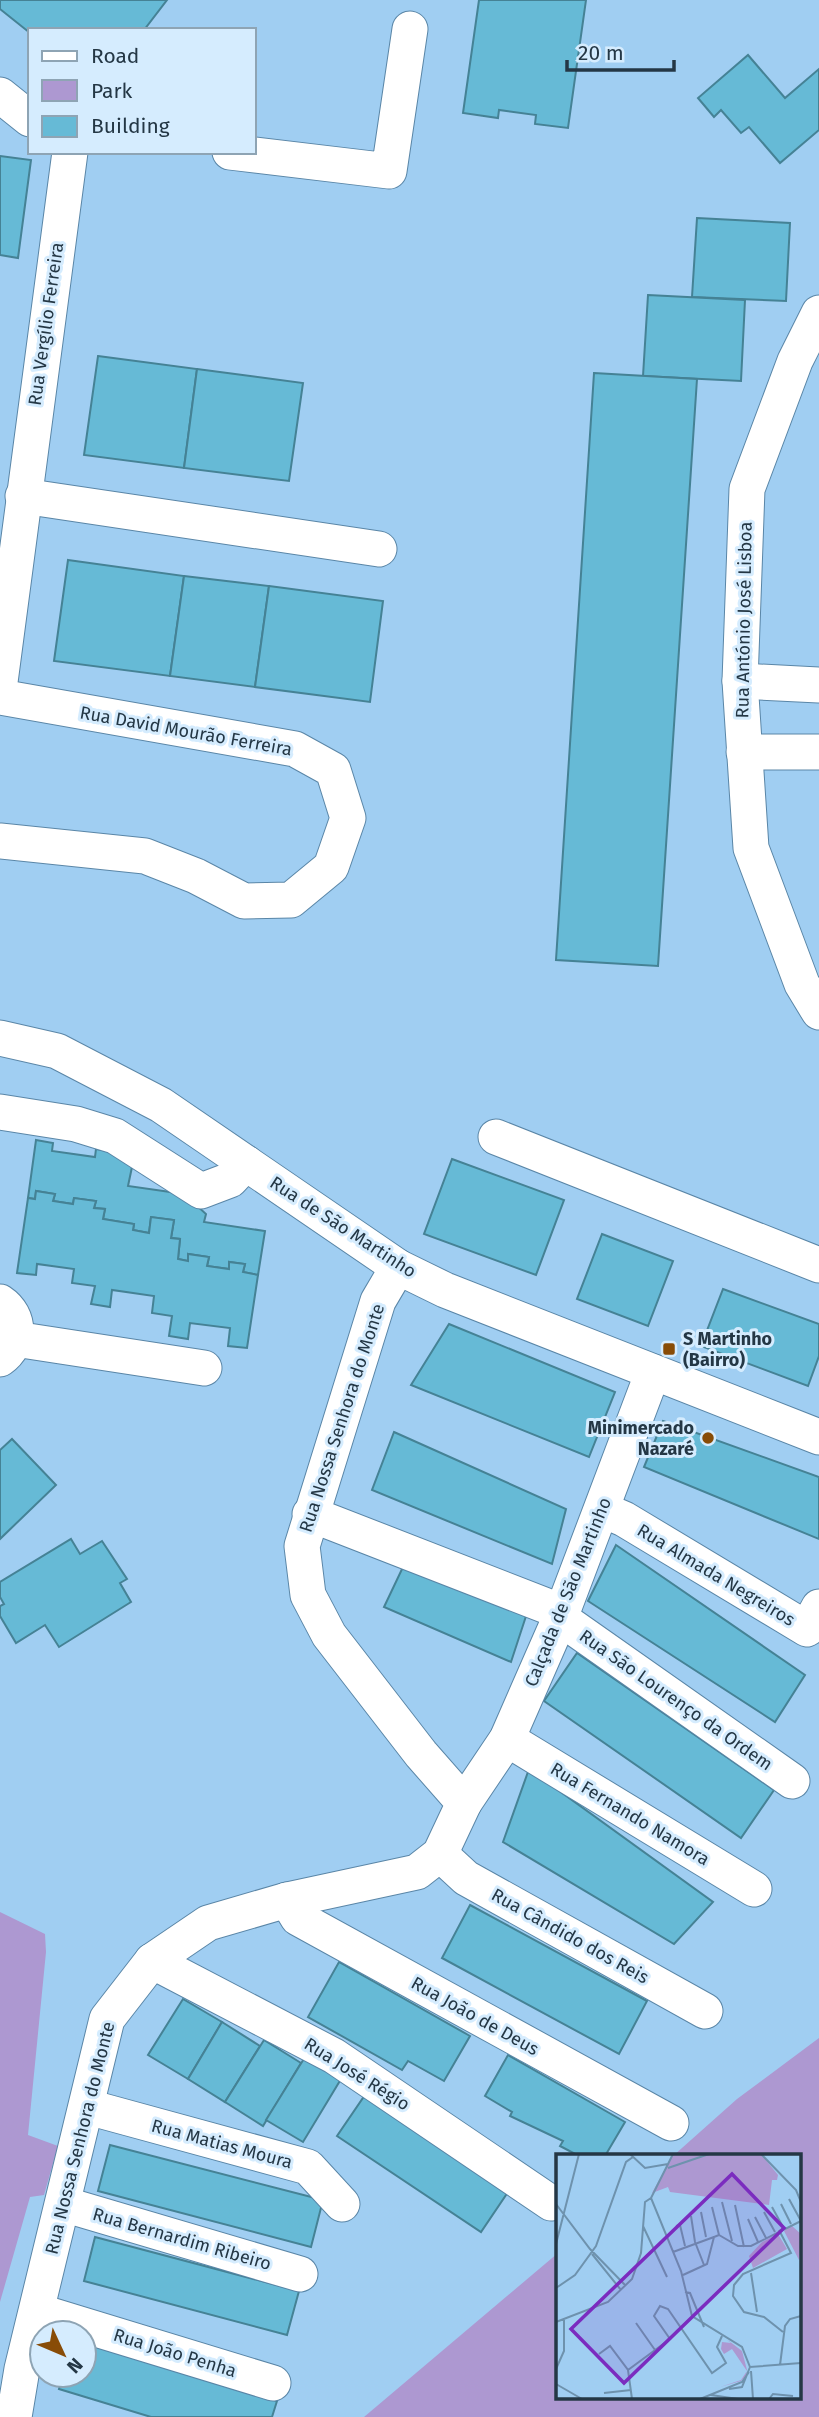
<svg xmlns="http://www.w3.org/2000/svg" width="819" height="2417" viewBox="0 0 819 2417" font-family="'Fira Sans',sans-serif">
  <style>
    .green { fill: #ad98d1 }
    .building { fill: #66bad6; stroke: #458295; stroke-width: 2 }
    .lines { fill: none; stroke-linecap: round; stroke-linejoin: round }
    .minor-casing { stroke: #5a86a7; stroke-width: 37 }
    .minor { stroke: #fff; stroke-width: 35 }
    .poi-dot { fill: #884c07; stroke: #d5ecfe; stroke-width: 2.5 }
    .labels { text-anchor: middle; stroke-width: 6; stroke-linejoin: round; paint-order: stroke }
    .street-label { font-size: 18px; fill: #243745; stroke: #d5ecfe }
    .poi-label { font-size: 18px; font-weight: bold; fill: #243745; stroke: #d5ecfe; text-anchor: start }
    .inset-road { fill: none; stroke: #6e92ad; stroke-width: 2 }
    .view { fill: #7b2cbf; fill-opacity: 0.15; stroke: #7b2cbf; stroke-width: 3.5 }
    .inset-edge { fill: none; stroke: #243745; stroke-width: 3.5 }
  </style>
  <rect width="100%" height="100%" fill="#a0cef2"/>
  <!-- green -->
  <g class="green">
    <polygon points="0,1912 45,1934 46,1952 28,2135 58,2146 44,2195 30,2197 0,2302"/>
    <polygon points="819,2038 819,2417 364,2417 558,2253 558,2398 800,2398 800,2156 673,2156 737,2099"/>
  </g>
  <!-- building -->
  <g class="building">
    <polygon points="0,0 167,0 144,30 30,30 30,33 0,9"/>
    <polygon points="479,0 586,0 568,128 535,124 536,115 499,110 498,118 463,113"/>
    <polygon points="748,55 785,98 819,69 819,130 780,163 749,127 741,133 721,110 714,117 698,98"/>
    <polygon points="0,156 31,160 18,258 0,255"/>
    <polygon points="697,218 790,223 786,301 692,297"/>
    <polygon points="648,295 745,300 741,381 643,376"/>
    <polygon points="98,356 197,369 184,468 84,455"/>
    <polygon points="197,369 303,383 289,481 184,468"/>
    <polygon points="594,373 697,379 658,966 556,960"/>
    <polygon points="68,560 184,576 170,676 54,661"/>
    <polygon points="184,576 269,586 255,687 170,676"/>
    <polygon points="269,586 383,601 370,702 255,687"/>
    <polygon points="36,1140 53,1143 52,1151 95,1157 96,1149 115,1152 132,1167 128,1186 184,1194 206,1214 204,1222 265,1231 258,1275 243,1272 245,1264 229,1262 229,1269 207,1266 209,1257 188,1254 188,1261 178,1259 180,1239 171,1238 174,1220 151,1217 149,1233 133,1230 134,1224 103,1219 105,1209 94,1208 96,1201 74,1198 73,1204 53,1201 55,1194 36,1191 35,1199 28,1198"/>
    <polygon points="452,1159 564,1200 536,1275 424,1234"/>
    <polygon points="36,1191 55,1194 53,1201 73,1204 74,1198 96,1201 94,1208 105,1209 103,1219 134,1224 133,1230 149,1233 151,1217 174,1220 171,1238 180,1239 178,1259 188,1261 188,1254 209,1257 207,1266 229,1269 229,1262 245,1264 243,1272 258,1275 247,1348 228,1346 230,1328 190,1323 188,1339 169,1336 172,1316 152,1313 154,1296 112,1290 110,1307 91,1304 95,1286 72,1283 74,1269 37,1264 36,1275 17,1273 28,1198 35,1199"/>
    <polygon points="602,1234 673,1261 648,1326 577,1299"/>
    <polygon points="723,1289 819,1324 819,1356 808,1386 701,1346"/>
    <polygon points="449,1324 615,1392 589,1457 411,1385"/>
    <polygon points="663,1421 819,1477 819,1539 644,1467"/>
    <polygon points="394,1432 566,1509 552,1564 372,1490"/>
    <polygon points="12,1439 56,1485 0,1539 0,1450"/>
    <polygon points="71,1539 80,1554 102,1541 127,1579 120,1583 131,1602 59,1647 45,1625 16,1643 0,1616 0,1606 4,1604 0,1597 0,1582"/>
    <polygon points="616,1545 805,1675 775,1722 588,1601"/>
    <polygon points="403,1567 529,1607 511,1662 384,1607"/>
    <polygon points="577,1653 774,1790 741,1838 544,1701"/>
    <polygon points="529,1769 713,1902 674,1944 503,1842"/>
    <polygon points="470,1905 647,2001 619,2054 442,1958"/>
    <polygon points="339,1962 470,2036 444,2081 408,2061 402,2070 308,2017"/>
    <polygon points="183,1999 222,2022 188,2079 148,2055"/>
    <polygon points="222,2022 260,2046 225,2102 188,2079"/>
    <polygon points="264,2040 301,2063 263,2126 225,2102"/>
    <polygon points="508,2055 625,2122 605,2156 579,2156 560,2146 563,2141 510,2116 512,2112 485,2096"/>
    <polygon points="305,2057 341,2079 303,2142 266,2120"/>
    <polygon points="365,2095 508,2192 481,2232 337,2136"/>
    <polygon points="110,2145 323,2200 311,2247 98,2191"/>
    <polygon points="95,2237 299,2291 287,2335 84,2281"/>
    <polygon points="84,2343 277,2401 272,2417 151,2417 59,2389 63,2375 84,2375"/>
  </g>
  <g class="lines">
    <!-- minor casing -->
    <g class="minor-casing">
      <g id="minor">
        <polyline points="0,95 30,119"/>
        <polyline points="230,152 389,171 410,29"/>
        <polyline points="819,313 795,361 747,489 740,681 751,848 802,984 819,1012"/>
        <polyline points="23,496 379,549"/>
        <polyline points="740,681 819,685"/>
        <polyline points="0,682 70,152"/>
        <polyline points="0,697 295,749 333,770 348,818 331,867 291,900 244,901 196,876 145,856 0,841"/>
        <polyline points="744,752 819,752"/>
        <polyline points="0,1038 57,1051 161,1105 398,1267 445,1290 819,1437"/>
        <polyline points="0,1112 76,1124 115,1136 201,1191 230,1180 246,1163"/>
        <polyline points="496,1137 819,1265"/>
        <path d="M0 1302C21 1316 21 1344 0 1359"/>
        <polyline points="15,1339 204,1368"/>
        <polyline points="603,1510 624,1519 807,1629 819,1607"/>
        <polyline points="310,1514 562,1612"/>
        <polyline points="560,1618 792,1781"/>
        <polyline points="507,1739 754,1889"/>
        <polyline points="464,1803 507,1739 560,1618 653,1372"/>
        <polyline points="440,1854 466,1878 705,2011"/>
        <polyline points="287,1900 298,1918 671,2123"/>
        <polyline points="152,1961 334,2056 551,2203"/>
        <polyline points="88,2107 308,2167 342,2204"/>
        <polyline points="63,2204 300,2274"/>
        <polyline points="37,2311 273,2383"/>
        <polyline points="14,2417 22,2369 107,2019 152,1961 208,1923 287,1900 417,1872 440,1854 464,1803 421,1754 329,1635 308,1595 302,1546 378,1301 398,1267"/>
      </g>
    </g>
    <!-- minor -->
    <use href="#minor" class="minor"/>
  </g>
  <!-- markers -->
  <g class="poi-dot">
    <rect x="662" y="1342" width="14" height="14" rx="3.5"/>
    <circle cx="708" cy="1438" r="7"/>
  </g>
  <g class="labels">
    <!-- street labels -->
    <g class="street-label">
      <text transform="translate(46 324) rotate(-82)" y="6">Rua Vergílio Ferreira</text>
      <text transform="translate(744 620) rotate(-89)" y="6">Rua António José Lisboa</text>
      <text transform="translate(186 731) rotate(10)" y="6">Rua David Mourão Ferreira</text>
      <text transform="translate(343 1227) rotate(33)" y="6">Rua de São Martinho</text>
      <text transform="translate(342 1418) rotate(-72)" y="6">Rua Nossa Senhora do Monte</text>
      <text transform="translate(716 1575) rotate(31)" y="6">Rua Almada Negreiros</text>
      <text transform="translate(568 1592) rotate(-68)" y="6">Calçada de São Martinho</text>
      <text transform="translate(676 1700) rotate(35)" y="6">Rua São Lourenço da Ordem</text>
      <text transform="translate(630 1814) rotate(31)" y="6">Rua Fernando Namora</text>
      <text transform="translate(570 1936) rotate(29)" y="6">Rua Cândido dos Reis</text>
      <text transform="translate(475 2016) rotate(29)" y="6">Rua João de Deus</text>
      <text transform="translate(357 2074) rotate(32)" y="6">Rua José Régio</text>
      <text transform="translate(80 2138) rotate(-76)" y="6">Rua Nossa Senhora do Monte</text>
      <text transform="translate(222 2144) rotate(15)" y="6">Rua Matias Moura</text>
      <text transform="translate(182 2239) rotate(16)" y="6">Rua Bernardim Ribeiro</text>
      <text transform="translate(175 2353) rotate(17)" y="6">Rua João Penha</text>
    </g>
    <!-- poi labels -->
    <g class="poi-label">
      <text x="683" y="1345">S Martinho<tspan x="683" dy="21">(Bairro)</tspan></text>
      <text x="694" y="1434" text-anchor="end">Minimercado<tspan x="694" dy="21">Nazaré</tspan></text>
    </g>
  </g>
  <!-- overview -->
  <g transform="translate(556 2154)">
    <rect width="245" height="245" fill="#a0cef2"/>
    <path d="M117 0H205L222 21 221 26H216L213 51 114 38 112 33 96 39ZM235 71 245 80 243 106 228 77ZM222 80 231 95 197 114 193 102 206 88ZM171 186 173 187 186 197 191 216 190 222 185 227 164 233 185 226 191 217 176 195 168 200 165 195 166 188 175 189Z" fill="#ad98d1"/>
    <path class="inset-road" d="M74 0 89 14 112 10M117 0 95 44 125 117 136 162 186 193 194 213 245 209M205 0 240 36 245 48M112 14 153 0M233 45 245 67M166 48 176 87M0 50 34 95 70 132M225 50 235 70M179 51 188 93M156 53 163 81M216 53 227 73M145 58 150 83M208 58 219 78M135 62 139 88M199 63 210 84M192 65 202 88M87 72 111 123M120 72 124 71 129 92M223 76 235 99 187 120 178 131 177 142 188 158 208 163 227 178M163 81 182 92H195L245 67M139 88 148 111M0 90 23 0M117 98 158 83M36 100 65 136M195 119 201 158M127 121 151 110 158 83 163 81M0 134 19 121 40 92 70 8 77 3M129 138 134 139 148 173M0 168 52 148 76 125 85 99 89 48 95 44M80 169 99 196M43 200 54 192 72 216 76 245M224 211 229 172 234 165 245 162M0 215 8 197V164M72 216 114 185 98 162 104 152 112 155 156 219 170 209 161 193 166 182M195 217 197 245M0 230 26 245M173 235 186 233 194 213M48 239 75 236M155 241 182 245M144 245 186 228 193 218M213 245 217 240 237 242"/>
    <path class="view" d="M176 20 228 74 68 229 15 175Z"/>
    <rect width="245" height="245" class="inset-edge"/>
  </g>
  <!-- legend -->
  <rect x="28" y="28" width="228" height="126" fill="#d5ecfe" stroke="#8ea4b4" stroke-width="2"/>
  <rect x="42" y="51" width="35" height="10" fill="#ffffff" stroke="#8ea4b4" stroke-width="2"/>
  <text x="91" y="63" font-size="21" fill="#243745">Road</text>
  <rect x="42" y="80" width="35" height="21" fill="#ad98d1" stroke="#8ea4b4" stroke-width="2"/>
  <text x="91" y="98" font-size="21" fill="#243745">Park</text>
  <rect x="42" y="116" width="35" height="21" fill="#66bad6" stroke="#8ea4b4" stroke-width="2"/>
  <text x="91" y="133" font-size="21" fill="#243745">Building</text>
  <!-- north arrow -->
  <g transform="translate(63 2354) rotate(134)"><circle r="33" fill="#d5ecfe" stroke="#8ea4b4" stroke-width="2"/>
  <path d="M0-5L12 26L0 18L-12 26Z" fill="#884c07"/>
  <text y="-10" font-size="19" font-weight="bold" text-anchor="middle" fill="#243745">N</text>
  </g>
  <!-- scale -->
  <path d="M567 60v10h107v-10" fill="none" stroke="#243745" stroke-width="3.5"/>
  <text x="578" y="60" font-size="21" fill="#243745" stroke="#d5ecfe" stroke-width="5" paint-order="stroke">20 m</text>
</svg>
